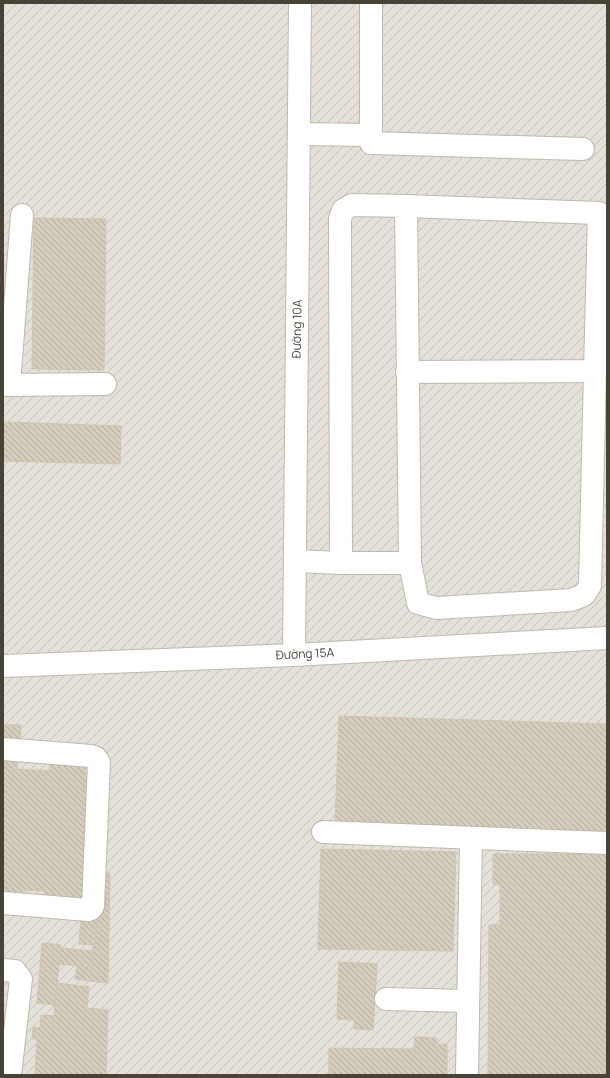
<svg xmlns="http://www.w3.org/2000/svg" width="610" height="1078" viewBox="0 0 610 1078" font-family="Manrope,sans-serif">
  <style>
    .industrial { fill: url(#industrial-furrows) }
    .building { fill: url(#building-back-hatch); stroke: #d0c5b2 }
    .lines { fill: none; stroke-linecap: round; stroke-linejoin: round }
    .minor-casing { stroke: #bfb9ac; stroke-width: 24 }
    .minor { stroke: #fff; stroke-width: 22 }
    .labels { text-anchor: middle; stroke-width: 3.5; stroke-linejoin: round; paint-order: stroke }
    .street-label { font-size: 12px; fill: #484237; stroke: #fff }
  </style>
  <defs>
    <pattern id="industrial-furrows" width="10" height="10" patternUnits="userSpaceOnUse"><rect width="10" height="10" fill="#e4e0da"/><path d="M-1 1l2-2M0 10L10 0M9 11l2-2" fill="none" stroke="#c5c1bc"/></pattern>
    <pattern id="building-back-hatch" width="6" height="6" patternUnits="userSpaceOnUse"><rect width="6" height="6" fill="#d5cdbe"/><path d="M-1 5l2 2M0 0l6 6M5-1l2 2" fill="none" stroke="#afa89b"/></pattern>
  </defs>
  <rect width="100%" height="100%" fill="#f4f1e9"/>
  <!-- industrial -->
  <rect class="industrial" x="3" y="3" width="604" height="1072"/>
  <!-- building -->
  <g class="building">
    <polygon points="34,218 106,219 104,370 32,369"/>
    <polygon points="3,422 121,426 120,464 3,461"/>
    <polygon points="339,716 607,724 607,833 335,824"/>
    <polygon points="3,725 21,725 20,744 3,743"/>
    <polygon points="3,758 17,758 17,769 49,771 50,761 86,763 85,776 92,776 85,893 82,893 81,899 44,897 44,891 25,890 24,896 4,894 5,888 3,888"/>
    <polygon points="321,849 456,852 453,951 318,949"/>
    <polygon points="493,854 607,854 606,1075 488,1075 489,925 500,925 500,885 493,884"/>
    <polygon points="101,872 110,873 108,983 90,981"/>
    <polygon points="81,918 97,919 94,945 79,944"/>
    <polygon points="42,943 61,945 55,1005 37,1003"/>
    <polygon points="61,948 93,951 92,967 59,964"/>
    <polygon points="339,962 377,964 373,1030 354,1029 354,1020 337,1019"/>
    <polygon points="77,966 92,967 90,981 75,979"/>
    <polygon points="57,983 89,987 87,1008 108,1010 106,1075 35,1075 37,1039 32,1039 33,1027 40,1028 41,1015 54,1016"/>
    <polygon points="415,1037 437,1038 437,1044 447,1044 447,1075 329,1075 329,1048 414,1049"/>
  </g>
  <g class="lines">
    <!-- minor casing -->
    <g class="minor-casing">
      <g id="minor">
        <polyline points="371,3 371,143 583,149"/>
        <polyline points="299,134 371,135"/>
        <polyline points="406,206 599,213 595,371 407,372"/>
        <polyline points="3,385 105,384"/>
        <polyline points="9,385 22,215"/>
        <polyline points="295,561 341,563 410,563"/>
        <polyline points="341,563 340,219 343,210 352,205 406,206 410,563 418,603 436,608 571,600 584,595 590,586 595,371"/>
        <polyline points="294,655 300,3"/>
        <polyline points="3,666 294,655 607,638"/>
        <polyline points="3,749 91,756 96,758 99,762 93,906 91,909 88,910 3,903"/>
        <polyline points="323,832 607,843"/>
        <polyline points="3,970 15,971 21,979 10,1075"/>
        <polyline points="386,999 468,1001"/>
        <polyline points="467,1075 471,838"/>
      </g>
    </g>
    <!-- minor -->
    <use href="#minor" class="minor"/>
  </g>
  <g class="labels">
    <!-- street labels -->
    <g class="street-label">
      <text transform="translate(297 329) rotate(-89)" y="4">Đường 10A</text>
      <text transform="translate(305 654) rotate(-3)" y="4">Đường 15A</text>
    </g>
  </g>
  <!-- border -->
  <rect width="610" height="1078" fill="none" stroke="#484237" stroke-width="8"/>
</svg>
